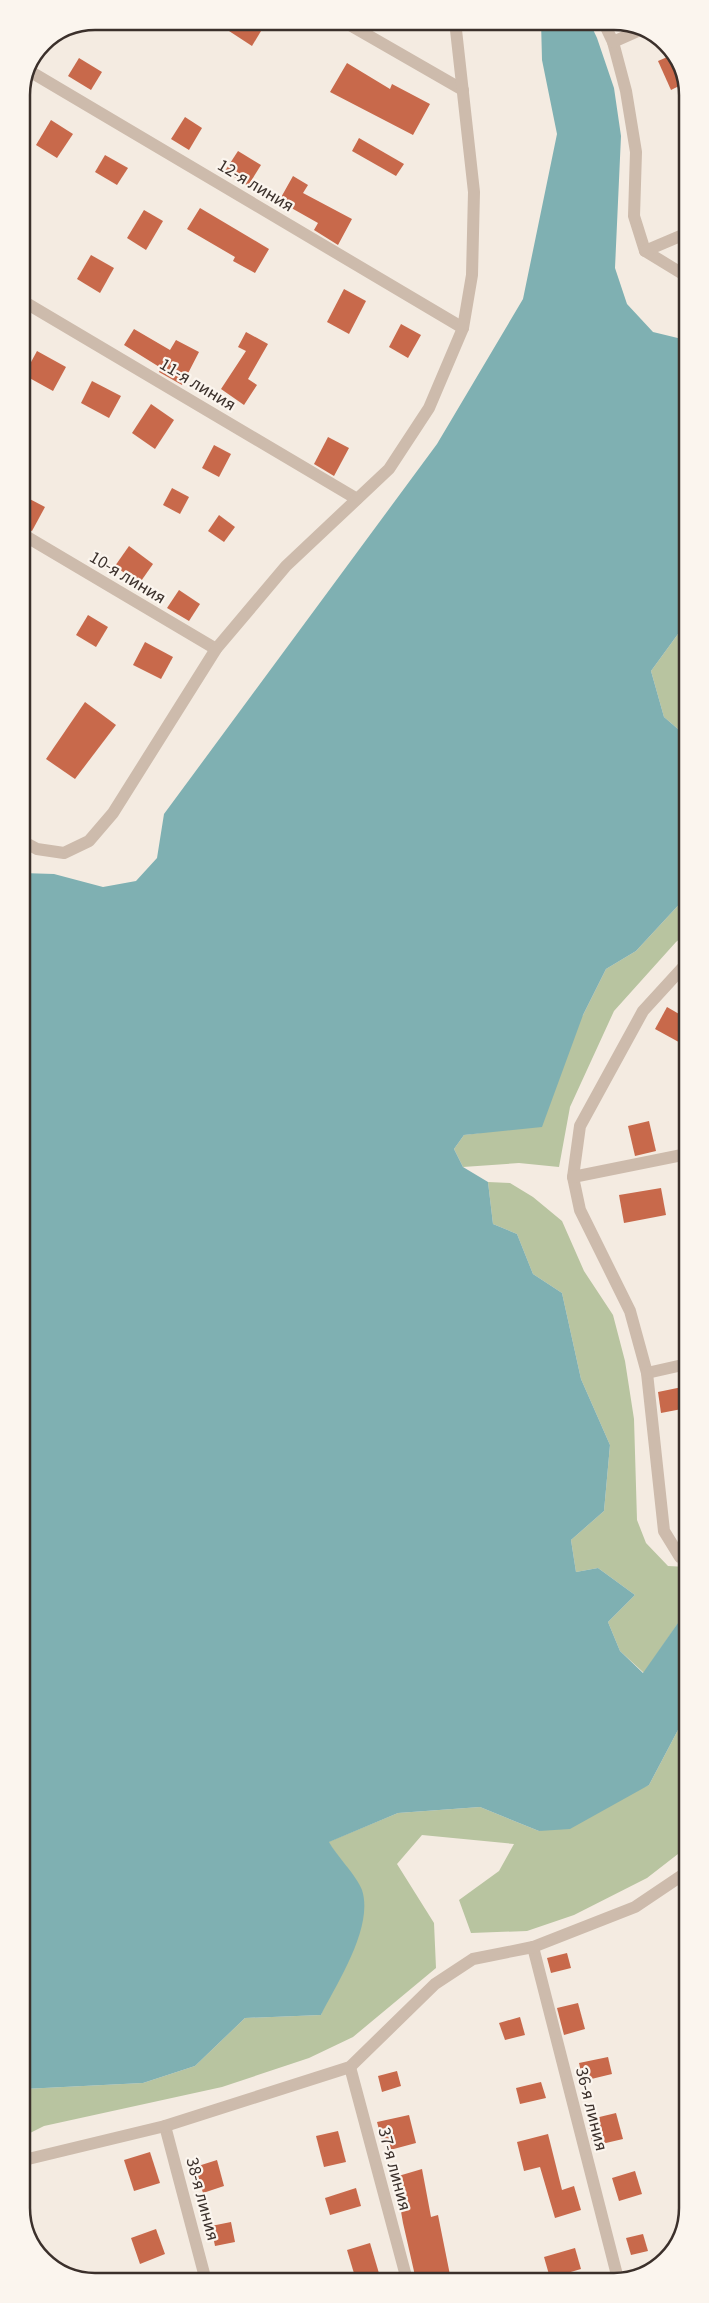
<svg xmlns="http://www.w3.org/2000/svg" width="709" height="2303" viewBox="0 0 709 2303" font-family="'Source Sans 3',sans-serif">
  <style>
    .green { fill: #b8c4a0 }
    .water { fill: #7fb0b2 }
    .building { fill: #c8694b }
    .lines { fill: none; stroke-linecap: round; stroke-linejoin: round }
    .street { stroke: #cdbbac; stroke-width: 12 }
    .labels { text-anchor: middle; stroke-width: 4.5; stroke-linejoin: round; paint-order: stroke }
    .street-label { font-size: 18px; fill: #3b302b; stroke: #fbf5ee }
    .rim { fill: none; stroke: #3b302b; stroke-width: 2.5 }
  </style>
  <rect width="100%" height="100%" fill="#f4ebe1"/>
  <!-- green -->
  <g class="green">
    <polygon points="686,623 686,736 664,717 651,671"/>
    <polygon points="686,897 686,934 676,942 614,1011 570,1107 559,1167 519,1163 463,1167 454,1149 464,1135 480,1133 583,1015 606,969 636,951"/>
    <polygon points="488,1182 510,1183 533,1197 562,1221 584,1271 613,1315 625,1361 634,1419 637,1520 646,1543 668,1566 687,1567 687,1610 644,1673 620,1651 608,1622 635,1595 598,1568 576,1572 571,1540 604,1511 610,1445 581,1379 562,1293 533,1274 517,1234 493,1224"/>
    <polygon points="687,1727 687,1847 647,1878 574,1915 527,1931 471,1933 459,1900 499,1871 514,1844 422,1835 397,1864 434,1923 436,1968 353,2037 309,2058 222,2087 44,2126 24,2136 24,2089 143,2083 195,2066 245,2018 321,2015 361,1889 328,1842 398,1813 480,1807 539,1831 649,1785 679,1728"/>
  </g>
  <!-- water -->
  <path class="water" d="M541 21H589L597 38 614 88 621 136 615 268 627 304 653 332 686 340V623L651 671 664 717 686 736V897L636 951 606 969 583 1015 542 1127 464 1135 454 1149 463 1167 488 1182 493 1224 517 1234 533 1274 562 1293 581 1379 610 1445 604 1511 571 1540 576 1572 598 1568 635 1595 608 1622 620 1651 643 1673 687 1610V1727L679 1728 649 1785 570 1829 539 1831 480 1807 398 1813 329 1842C336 1855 357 1876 362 1890 374 1927 337 1983 321 2015L245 2018 195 2066 143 2083 24 2089 22 873 54 874 103 887 136 881 157 858 164 814 437 444 523 299 557 134 542 60Z"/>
  <!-- building -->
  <g class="building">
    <polygon points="236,21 267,21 252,46 229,31"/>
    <polygon points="672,55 685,78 685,83 671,90 658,61"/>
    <polygon points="79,58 102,72 91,90 68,76"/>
    <polygon points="347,63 390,89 392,84 430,104 413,135 330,92"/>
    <polygon points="185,117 202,128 189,150 171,139"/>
    <polygon points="51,120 73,134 57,158 36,145"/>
    <polygon points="359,138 404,164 396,176 352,151"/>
    <polygon points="238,151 261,165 248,186 225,171"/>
    <polygon points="105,155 128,168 117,185 95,172"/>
    <polygon points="293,176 308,185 303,193 352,219 338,245 314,230 318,223 279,201"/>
    <polygon points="200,208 269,249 255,273 233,261 235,257 187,229"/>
    <polygon points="144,210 163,221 146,250 127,238"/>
    <polygon points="91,255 114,268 100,293 77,279"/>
    <polygon points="344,289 366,301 349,334 327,322"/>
    <polygon points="401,324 421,335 408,358 389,347"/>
    <polygon points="134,329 170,350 176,340 199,352 182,385 159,372 161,368 124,345"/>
    <polygon points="246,332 268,344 248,379 257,385 244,405 221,389 246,351 238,347"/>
    <polygon points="37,351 66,367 53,391 24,375"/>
    <polygon points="92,381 121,396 109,418 81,403"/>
    <polygon points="151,404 174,420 155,449 132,433"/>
    <polygon points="328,437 349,448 334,476 314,464"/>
    <polygon points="214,445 231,454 219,477 202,468"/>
    <polygon points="172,488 189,497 180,514 163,505"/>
    <polygon points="22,495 45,507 32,531 22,526"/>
    <polygon points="219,515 235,527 224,542 208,531"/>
    <polygon points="129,546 153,564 139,584 115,566"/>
    <polygon points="179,590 200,604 189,621 167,608"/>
    <polygon points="88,615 108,627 96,647 76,635"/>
    <polygon points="145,642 173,657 161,679 133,665"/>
    <polygon points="85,702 116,725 75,779 46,759"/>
    <polygon points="667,1007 686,1018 686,1046 655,1029"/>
    <polygon points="649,1121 656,1151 635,1156 628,1126"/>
    <polygon points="661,1188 666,1215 624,1223 619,1195"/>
    <polygon points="687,1386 687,1408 661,1413 658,1392"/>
    <polygon points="567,1953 571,1968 551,1973 547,1958"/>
    <polygon points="578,2003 585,2029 564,2035 557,2008"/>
    <polygon points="520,2017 525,2035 505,2040 499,2023"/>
    <polygon points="608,2057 612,2074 583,2081 579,2063"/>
    <polygon points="397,2071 401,2086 382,2092 378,2076"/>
    <polygon points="541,2082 546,2098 520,2104 516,2088"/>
    <polygon points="616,2113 623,2139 593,2146 587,2120"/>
    <polygon points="409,2115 416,2143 390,2150 388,2140 382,2141 377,2122"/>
    <polygon points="338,2131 346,2162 324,2167 316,2136"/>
    <polygon points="548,2134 562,2190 574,2186 581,2210 555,2218 540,2167 524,2171 517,2142"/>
    <polygon points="150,2152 160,2183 134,2191 124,2160"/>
    <polygon points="217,2160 224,2186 203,2193 195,2167"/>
    <polygon points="422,2169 431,2217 438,2215 451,2280 416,2280 403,2223 395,2177"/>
    <polygon points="635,2171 642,2194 619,2201 612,2178"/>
    <polygon points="356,2188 361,2206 330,2215 325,2198"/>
    <polygon points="231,2222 235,2242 215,2246 211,2226"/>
    <polygon points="156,2229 165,2254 140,2264 131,2238"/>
    <polygon points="643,2234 648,2251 631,2255 626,2238"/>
    <polygon points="370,2243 381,2280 356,2280 347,2250"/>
    <polygon points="575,2248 581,2269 550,2278 544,2257"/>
  </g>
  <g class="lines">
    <!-- street -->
    <g class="street">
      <polyline points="343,21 463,90"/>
      <polyline points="603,21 613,42 626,91 636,152 634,216 645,251 686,276"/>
      <polyline points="613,42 640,30"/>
      <polyline points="31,72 463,328"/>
      <polyline points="645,251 685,234"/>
      <polyline points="21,300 357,499"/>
      <polyline points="22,534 216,649"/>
      <polyline points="22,841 37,849 64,853 89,841 113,813 216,649 286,566 389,469 429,408 463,328 472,275 474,192 455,21"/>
      <polyline points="686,964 643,1011 580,1126 573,1177 580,1210 630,1311 647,1373 664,1531 680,1557 687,1558"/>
      <polyline points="573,1177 687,1154"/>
      <polyline points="647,1373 687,1364"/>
      <polyline points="533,1947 618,2279"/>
      <polyline points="350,2067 407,2280"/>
      <polyline points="165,2126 206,2281"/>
      <polyline points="24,2160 165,2126 350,2067 435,1984 473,1959 533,1947 635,1907 687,1872"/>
    </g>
  </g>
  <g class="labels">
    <!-- street labels -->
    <g class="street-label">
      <text transform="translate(256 185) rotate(31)" y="6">12-я линия</text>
      <text transform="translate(198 384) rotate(31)" y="6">11-я линия</text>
      <text transform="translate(128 577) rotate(31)" y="6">10-я линия</text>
      <text transform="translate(592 2109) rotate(76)" y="6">36-я линия</text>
      <text transform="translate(395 2169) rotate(75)" y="6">37-я линия</text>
      <text transform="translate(203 2199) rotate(75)" y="6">38-я линия</text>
    </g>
  </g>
  <!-- crop -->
  <path d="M0 0H709V2303H0ZM95 30H614A65 65 0 0 1 679 95V2208A65 65 0 0 1 614 2273H95A65 65 0 0 1 30 2208V95A65 65 0 0 1 95 30Z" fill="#fbf5ee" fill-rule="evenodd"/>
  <path class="rim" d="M95 30H614A65 65 0 0 1 679 95V2208A65 65 0 0 1 614 2273H95A65 65 0 0 1 30 2208V95A65 65 0 0 1 95 30Z"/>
</svg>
